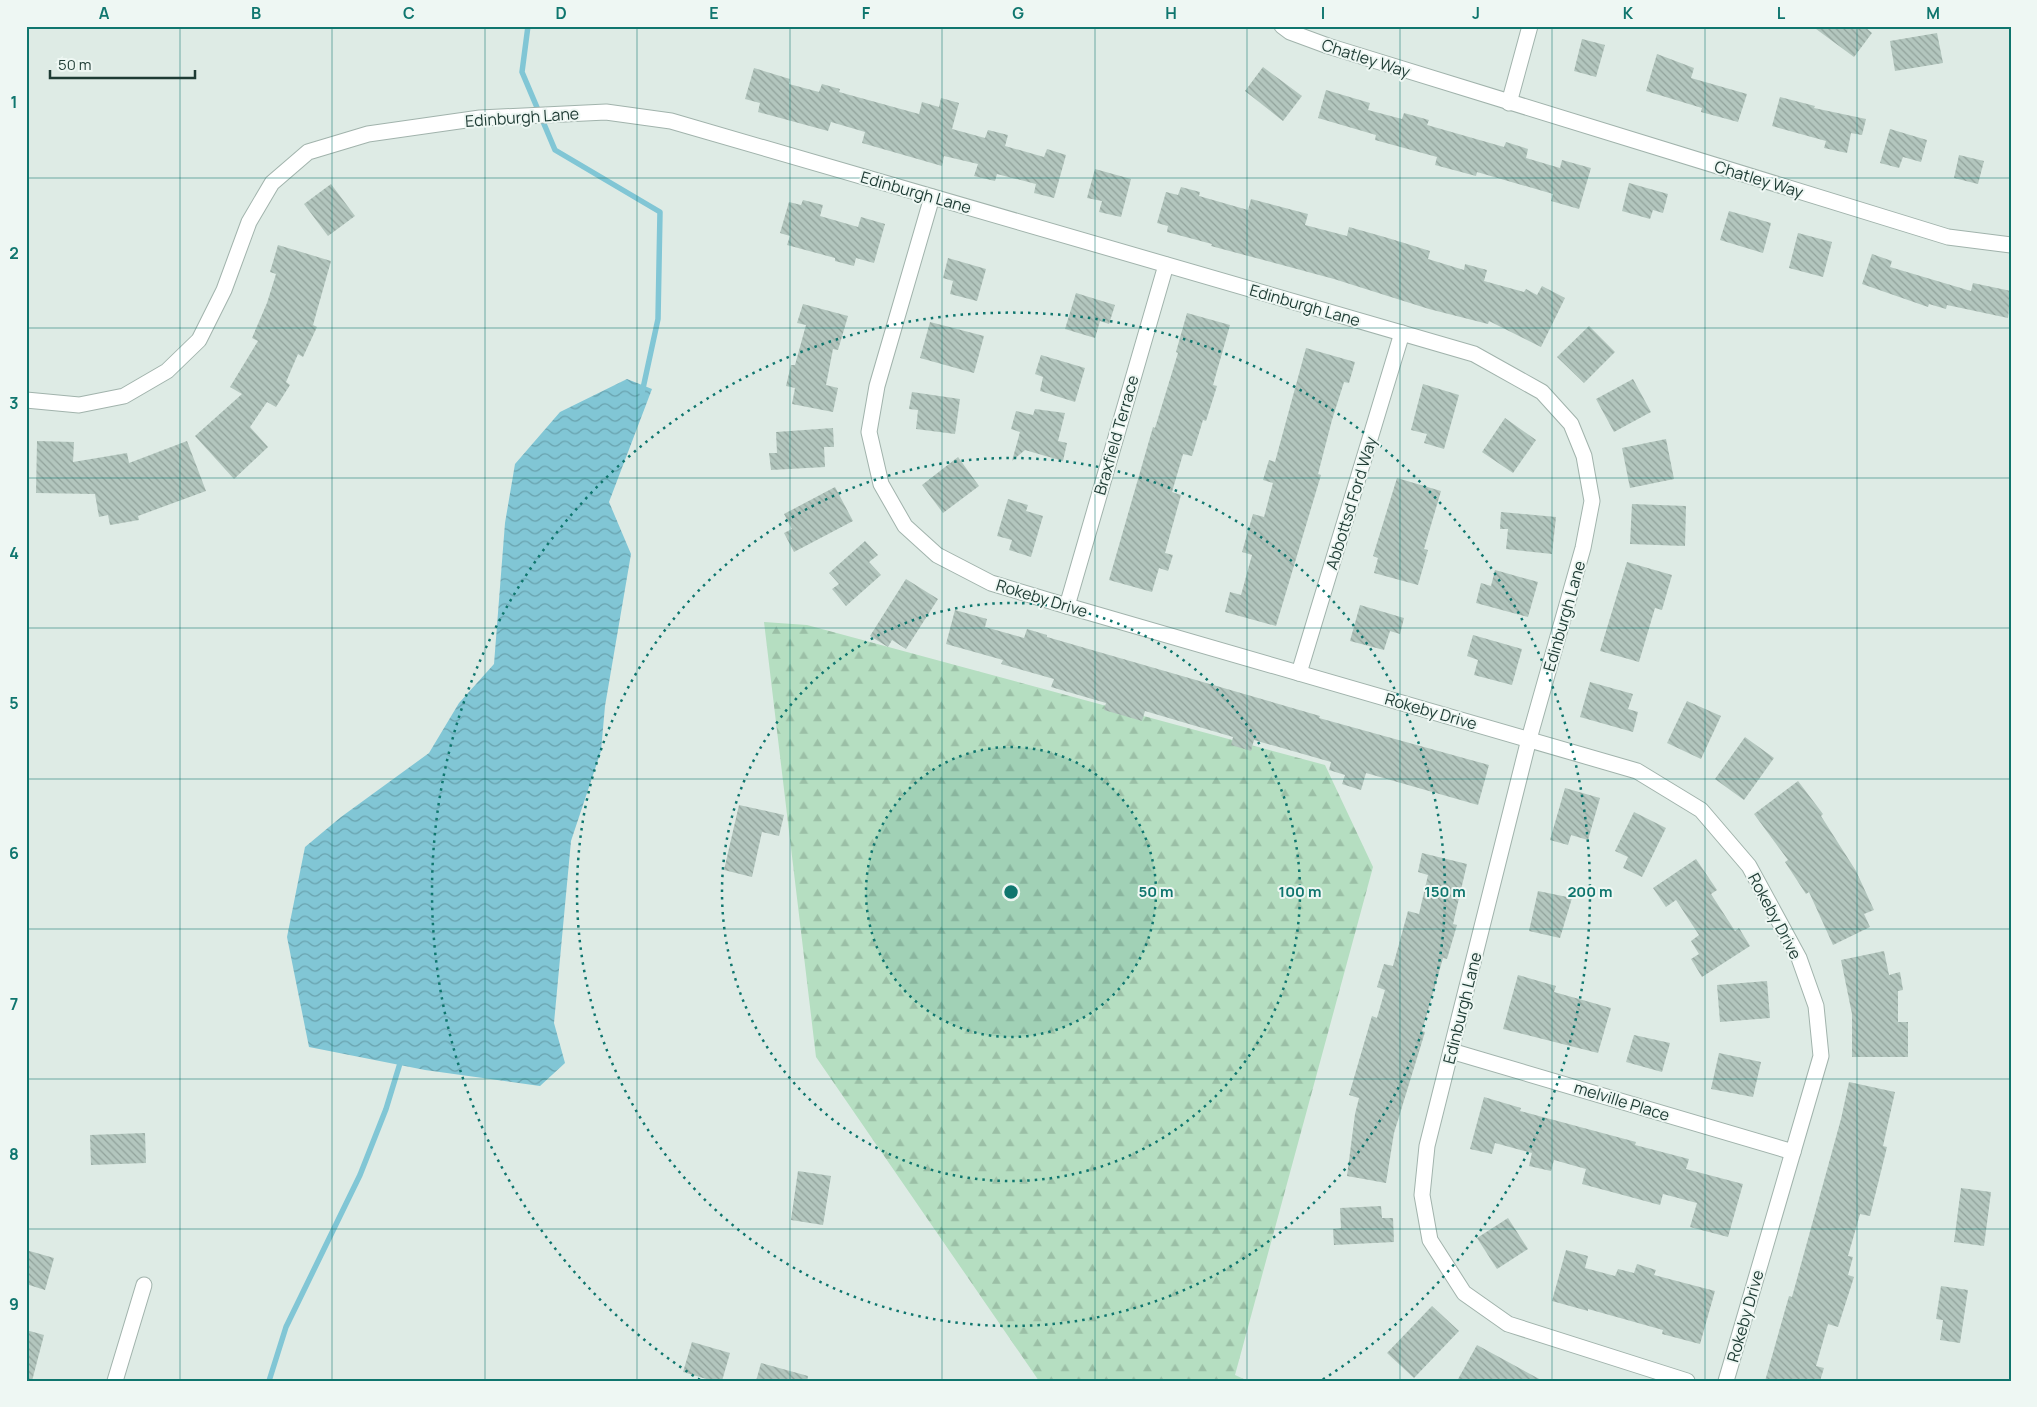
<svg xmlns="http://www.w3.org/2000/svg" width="2037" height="1407" viewBox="0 0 2037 1407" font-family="Manrope,sans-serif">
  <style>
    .forest { fill: url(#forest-firs) }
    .water { fill: url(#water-waves) }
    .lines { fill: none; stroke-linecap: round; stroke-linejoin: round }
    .stream { stroke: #81c6d5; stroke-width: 5.5 }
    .building { fill: url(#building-back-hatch) }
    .minor-casing { stroke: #a1b3ac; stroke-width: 17 }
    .minor { stroke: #fff; stroke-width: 15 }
    .grid { fill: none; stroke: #0f766e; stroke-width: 1; stroke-opacity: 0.55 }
    .ring { fill: none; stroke: #0f766e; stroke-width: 2.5; stroke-dasharray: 2.5 5 }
    .labels { text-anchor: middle; stroke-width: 4; stroke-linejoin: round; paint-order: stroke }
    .street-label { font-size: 16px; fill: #1e3b34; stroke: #eef7f3 }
    .centre { fill: #0f766e; stroke: #eef7f3; stroke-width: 2.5 }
    .ring-label { font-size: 15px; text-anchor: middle; font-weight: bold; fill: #0f766e; stroke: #eef7f3; stroke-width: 4; stroke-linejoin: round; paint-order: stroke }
    .neatline { fill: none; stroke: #0f766e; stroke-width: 2 }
    .grid-label { font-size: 16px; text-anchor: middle; font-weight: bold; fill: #0f766e }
  </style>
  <defs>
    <pattern id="forest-firs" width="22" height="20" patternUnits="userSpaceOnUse" patternTransform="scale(1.25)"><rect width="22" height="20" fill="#b5dec1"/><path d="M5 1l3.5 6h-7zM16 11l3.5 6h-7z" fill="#9bbfa6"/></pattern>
    <pattern id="water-waves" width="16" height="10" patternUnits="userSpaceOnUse" patternTransform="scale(1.25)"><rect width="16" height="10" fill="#81c6d5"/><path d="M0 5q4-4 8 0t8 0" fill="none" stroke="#69a2ae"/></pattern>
    <pattern id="building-back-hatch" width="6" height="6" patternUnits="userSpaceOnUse" patternTransform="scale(1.25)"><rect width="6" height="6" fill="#b3c6be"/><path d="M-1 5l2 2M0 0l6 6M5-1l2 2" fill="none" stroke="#91a29b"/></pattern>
  </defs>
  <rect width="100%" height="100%" fill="#deebe5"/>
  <!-- forest -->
  <polygon class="forest" points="764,622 807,625 1325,765 1373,867 1235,1375 1248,1381 1039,1381 816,1057"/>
  <!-- water -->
  <polygon class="water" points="627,379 652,389 609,502 631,554 605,706 601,751 571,841 554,1023 565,1063 540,1086 425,1070 309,1047 287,937 305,847 341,817 429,753 459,703 494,664 505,523 515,464 560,412"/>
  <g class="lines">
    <!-- stream -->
    <g class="stream">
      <polyline points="528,26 522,72 555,150 660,212 658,319 642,393"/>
      <polyline points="269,1381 286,1327 360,1175 386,1109 401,1060"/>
    </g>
  </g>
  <!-- building -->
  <g class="building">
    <polygon points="1812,26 1864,26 1872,33 1854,57"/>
    <polygon points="1937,33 1943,63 1895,71 1890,41"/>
    <polygon points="1582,39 1605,45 1596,77 1574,71"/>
    <polygon points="1657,54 1694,68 1691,78 1747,94 1738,122 1701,112 1702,108 1646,91"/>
    <polygon points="1263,67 1302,96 1283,121 1245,91"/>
    <polygon points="754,68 790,79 789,84 819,92 822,84 840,89 839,92 919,114 922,102 939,107 941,98 959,103 952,129 985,138 988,130 1008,135 1005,146 1044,157 1047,149 1066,155 1054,198 1034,193 1036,184 997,174 995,181 974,176 978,164 944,156 942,166 862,143 865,132 831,122 828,131 758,112 760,103 745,99"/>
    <polygon points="1326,90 1370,103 1368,110 1402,119 1404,113 1429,120 1427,125 1504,147 1506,142 1528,149 1526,158 1560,168 1562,160 1591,168 1579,209 1551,201 1553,194 1477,172 1476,176 1435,165 1437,157 1375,140 1376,135 1318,118"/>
    <polygon points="1780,97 1815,106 1814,108 1866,119 1862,135 1851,133 1847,153 1824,148 1826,141 1772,126"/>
    <polygon points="1890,129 1927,140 1921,162 1903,157 1899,168 1880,163"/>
    <polygon points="1959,155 1984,161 1978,184 1954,178"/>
    <polygon points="1095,169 1131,179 1121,217 1099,212 1102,201 1087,198"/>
    <polygon points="1629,183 1668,194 1663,213 1653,210 1650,219 1622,211"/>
    <polygon points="331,184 355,216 328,236 304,204"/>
    <polygon points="1181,187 1200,192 1199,196 1248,210 1251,199 1308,214 1305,225 1347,236 1349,227 1388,238 1430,251 1428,259 1464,270 1465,264 1487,270 1484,281 1524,292 1526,289 1537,295 1542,286 1565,298 1541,347 1489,321 1488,324 1429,309 1334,279 1211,246 1212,244 1167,232 1168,226 1157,223 1166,192 1178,195"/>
    <polygon points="803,200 823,205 820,216 858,227 861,217 885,224 874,263 856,258 854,266 835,261 835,258 787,245 790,236 780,233 789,202 801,205"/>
    <polygon points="1729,211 1771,223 1763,253 1720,240"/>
    <polygon points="1798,233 1832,242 1823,277 1789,268"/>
    <polygon points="278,245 331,261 313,325 317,327 303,357 298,354 286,382 290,385 276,407 267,402 250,427 268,447 234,479 195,436 242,394 230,387 258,341 252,338 267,303 276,274 270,272"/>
    <polygon points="1872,254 1892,261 1890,267 1971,291 1973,283 2011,291 2008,318 1947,305 1946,309 1929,304 1928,307 1862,284"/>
    <polygon points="948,258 986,269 977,301 950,294 953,281 943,278"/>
    <polygon points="1076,293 1115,305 1109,324 1100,321 1095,338 1065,329"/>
    <polygon points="803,304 848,316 838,350 833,349 826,385 838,388 833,412 792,404 795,388 786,386 791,365 795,365 806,325 797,323"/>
    <polygon points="1187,313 1230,325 1213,385 1217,386 1206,421 1203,420 1192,456 1183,454 1172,492 1181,495 1165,553 1173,555 1168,571 1159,568 1152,592 1109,580 1153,427 1155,428 1178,353 1176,352"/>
    <polygon points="930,322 984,336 974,373 920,358"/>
    <polygon points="1589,326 1615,352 1584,383 1557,357"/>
    <polygon points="1306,348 1355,362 1349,383 1344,382 1332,420 1318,474 1321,475 1276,626 1225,612 1230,592 1241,595 1252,555 1242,552 1253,514 1264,517 1273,483 1263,480 1269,460 1275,462"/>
    <polygon points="1041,355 1085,368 1075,402 1040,391 1043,377 1035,374"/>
    <polygon points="1633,379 1651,412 1614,432 1596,399"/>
    <polygon points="1423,384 1459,395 1444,449 1424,443 1427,434 1411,430"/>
    <polygon points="912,392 960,399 955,434 916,429 918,410 909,409"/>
    <polygon points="1035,409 1065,413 1058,441 1067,443 1063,461 1025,450 1012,461 1020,432 1011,429 1016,411 1033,415"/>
    <polygon points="1505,418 1536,440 1513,473 1482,452"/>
    <polygon points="833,428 834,447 824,447 825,467 771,470 769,453 777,453 776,432"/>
    <polygon points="1666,439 1674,479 1630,488 1622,448"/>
    <polygon points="37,441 74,442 73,462 127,453 129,463 187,441 206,491 138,516 139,520 110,525 108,515 99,517 95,494 36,493"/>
    <polygon points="958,457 979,486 943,513 922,485"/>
    <polygon points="1397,478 1441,491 1424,549 1428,550 1418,585 1374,573 1378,558 1373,556"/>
    <polygon points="835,487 853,521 794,552 784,533 792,529 784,514"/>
    <polygon points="1008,499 1028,505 1026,511 1043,516 1031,557 1009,550 1012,540 997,536"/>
    <polygon points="1632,504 1686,506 1685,546 1630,544"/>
    <polygon points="1501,512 1556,517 1552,554 1506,549 1508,529 1500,529"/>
    <polygon points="865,541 878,555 869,562 881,575 846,606 832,589 839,584 829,573"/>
    <polygon points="1627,562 1672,575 1662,610 1655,608 1639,662 1600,651"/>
    <polygon points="1495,570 1538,582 1528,617 1476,603 1481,583 1491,586"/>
    <polygon points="906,579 938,599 906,649 892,640 888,647 870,636"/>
    <polygon points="1360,605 1404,618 1400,634 1390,631 1384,650 1350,641"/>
    <polygon points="955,610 987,619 985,627 1024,638 1027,629 1047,635 1047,637 1320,716 1319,718 1489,765 1478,805 1366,773 1361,790 1342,784 1345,775 1329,770 1331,762 1254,740 1251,751 1231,745 1233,737 1145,711 1142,721 1104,710 1106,703 1051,687 1054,679 1001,664 1003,660 946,644"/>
    <polygon points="1473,635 1522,649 1512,685 1474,675 1478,660 1467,656"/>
    <polygon points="1590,682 1633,694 1628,709 1638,712 1633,732 1580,717"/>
    <polygon points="1687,701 1721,716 1701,759 1667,743"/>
    <polygon points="1745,737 1774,758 1744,800 1715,779"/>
    <polygon points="1798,781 1823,814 1821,816 1856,871 1874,910 1864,914 1870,927 1833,945 1809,892 1806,894 1785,862 1788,860 1754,814"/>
    <polygon points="1565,788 1600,798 1588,840 1571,835 1568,845 1550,840"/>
    <polygon points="739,805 784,815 779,836 762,832 752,877 724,870"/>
    <polygon points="1634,812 1666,828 1642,877 1623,868 1628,857 1615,851"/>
    <polygon points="1422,853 1467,864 1453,924 1457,925 1447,959 1443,958 1422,1031 1425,1032 1394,1133 1386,1183 1347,1176 1355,1114 1359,1098 1349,1095 1372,1016 1377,1018 1385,990 1377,987 1384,964 1393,966 1408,911 1419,914 1428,875 1418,872"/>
    <polygon points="1696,859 1717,890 1711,894 1735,931 1739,928 1750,946 1702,977 1691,959 1699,954 1691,941 1699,935 1676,900 1666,907 1653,888"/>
    <polygon points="1538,891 1572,898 1560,938 1529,931"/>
    <polygon points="1884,951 1889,975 1900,972 1903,990 1898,991 1898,1022 1908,1022 1908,1057 1852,1057 1852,1014 1841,960"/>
    <polygon points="1518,975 1556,986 1554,992 1611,1008 1598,1053 1503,1029"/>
    <polygon points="1767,981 1770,1018 1720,1022 1717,985"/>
    <polygon points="1634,1035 1670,1043 1662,1072 1626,1062"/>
    <polygon points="1719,1053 1761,1062 1753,1097 1711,1089"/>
    <polygon points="1849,1082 1895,1092 1883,1146 1887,1147 1870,1216 1860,1214 1848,1256 1853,1257 1848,1275 1854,1277 1838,1327 1828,1324 1816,1366 1824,1368 1820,1381 1765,1381 1789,1296 1792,1297 1841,1119"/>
    <polygon points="1484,1097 1521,1108 1520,1111 1636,1142 1635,1145 1689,1159 1686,1169 1743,1184 1728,1237 1690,1227 1697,1203 1663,1194 1660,1205 1582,1184 1586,1169 1554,1160 1551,1171 1529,1166 1532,1153 1495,1143 1492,1154 1470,1149"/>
    <polygon points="145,1133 146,1163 91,1165 90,1135"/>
    <polygon points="798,1171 831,1176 823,1225 791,1220"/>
    <polygon points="1961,1188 1991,1192 1984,1246 1954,1242"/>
    <polygon points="1381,1206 1382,1218 1393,1218 1394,1242 1334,1245 1333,1229 1341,1228 1340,1208"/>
    <polygon points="1508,1218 1528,1249 1497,1269 1477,1238"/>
    <polygon points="26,1250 54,1258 45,1290 26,1284"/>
    <polygon points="1566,1250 1588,1256 1585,1268 1615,1276 1618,1269 1634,1273 1637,1264 1656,1270 1654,1275 1715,1291 1700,1344 1662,1334 1663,1330 1588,1309 1588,1311 1552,1301"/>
    <polygon points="1941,1286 1968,1290 1960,1343 1940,1340 1943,1320 1936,1319"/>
    <polygon points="1432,1306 1459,1331 1414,1378 1387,1353"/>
    <polygon points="26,1330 44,1335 32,1381 26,1381"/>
    <polygon points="692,1342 730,1353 722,1381 713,1381 683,1372"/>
    <polygon points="1477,1345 1543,1381 1457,1381"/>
    <polygon points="761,1363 808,1376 807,1381 756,1381"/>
  </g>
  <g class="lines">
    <!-- minor casing -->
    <g class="minor-casing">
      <g id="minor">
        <polyline points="1282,26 1290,32 1328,46 1948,237 2011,245"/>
        <polyline points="1509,103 1530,26"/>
        <polyline points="932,197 877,386 869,432 881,484 905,526 937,555 991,583 1067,606 1637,771 1701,810 1749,866 1799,958 1816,1006 1821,1056 1726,1381"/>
        <polyline points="26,400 79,405 124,396 167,371 199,340 224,290 249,222 272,183 308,152 368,134 480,118 606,112 671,121 1474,354 1542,392 1571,424 1584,456 1592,501 1583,548 1529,739 1427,1146 1422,1195 1430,1240 1464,1293 1508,1324 1687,1381"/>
        <polyline points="1067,606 1166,265"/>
        <polyline points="1299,673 1402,333"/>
        <polyline points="1451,1051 1793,1152"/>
        <polyline points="115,1381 144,1285"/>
      </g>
    </g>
    <!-- minor -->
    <use href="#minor" class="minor"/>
  </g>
  <!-- grid -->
  <path class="grid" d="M180 26V1381M332 26V1381M485 26V1381M637 26V1381M790 26V1381M942 26V1381M1095 26V1381M1247 26V1381M1400 26V1381M1552 26V1381M1705 26V1381M1857 26V1381M26 178H2011M26 328H2011M26 478H2011M26 628H2011M26 779H2011M26 929H2011M26 1079H2011M26 1229H2011"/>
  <!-- distance rings -->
  <circle cx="1011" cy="892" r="145" fill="#0f766e" fill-opacity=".12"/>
  <g class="ring">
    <circle cx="1011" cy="892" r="145"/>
    <circle cx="1011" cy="892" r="289"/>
    <circle cx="1011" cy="892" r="434"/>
    <path d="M700 1380A579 579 0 1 1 1322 1380"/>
  </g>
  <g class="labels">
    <!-- street labels -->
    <g class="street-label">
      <text transform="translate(1366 58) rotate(18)" y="6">Chatley Way</text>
      <text transform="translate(522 117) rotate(-4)" y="6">Edinburgh Lane</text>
      <text transform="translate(1759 179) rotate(17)" y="6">Chatley Way</text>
      <text transform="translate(916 192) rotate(16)" y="6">Edinburgh Lane</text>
      <text transform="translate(1305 305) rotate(16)" y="6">Edinburgh Lane</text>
      <text transform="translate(1116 435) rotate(-74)" y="6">Braxfield Terrace</text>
      <text transform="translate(1351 503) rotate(-73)" y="6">Abbottsd Ford Way</text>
      <text transform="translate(1042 598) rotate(17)" y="6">Rokeby Drive</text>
      <text transform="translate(1564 616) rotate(-74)" y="6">Edinburgh Lane</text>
      <text transform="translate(1431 711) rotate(16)" y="6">Rokeby Drive</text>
      <text transform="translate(1775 916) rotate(62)" y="6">Rokeby Drive</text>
      <text transform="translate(1462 1008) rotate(-76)" y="6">Edinburgh Lane</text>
      <text transform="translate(1622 1101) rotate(17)" y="6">melville Place</text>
      <text transform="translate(1745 1316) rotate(-74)" y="6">Rokeby Drive</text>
    </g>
  </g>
  <circle cx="1011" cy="892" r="8" class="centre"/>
  <g class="ring-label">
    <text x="1156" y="897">50 m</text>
    <text x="1300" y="897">100 m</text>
    <text x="1445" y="897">150 m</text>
    <text x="1590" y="897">200 m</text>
  </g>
  <!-- border -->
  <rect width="2037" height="1407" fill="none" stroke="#eef7f3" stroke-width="55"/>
  <!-- scale -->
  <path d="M50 70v8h145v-8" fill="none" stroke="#1e3b34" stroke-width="2.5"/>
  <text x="58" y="70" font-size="15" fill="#1e3b34" stroke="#eef7f3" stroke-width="4" paint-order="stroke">50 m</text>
  <rect x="28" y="28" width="1982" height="1352" class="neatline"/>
  <g class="grid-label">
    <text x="104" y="19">A</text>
    <text x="256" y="19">B</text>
    <text x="409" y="19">C</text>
    <text x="561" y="19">D</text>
    <text x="714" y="19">E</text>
    <text x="866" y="19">F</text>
    <text x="1018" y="19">G</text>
    <text x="1171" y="19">H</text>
    <text x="1323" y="19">I</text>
    <text x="1476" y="19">J</text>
    <text x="1628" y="19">K</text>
    <text x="1781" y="19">L</text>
    <text x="1933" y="19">M</text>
    <text x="14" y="108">1</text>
    <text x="14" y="259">2</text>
    <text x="14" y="409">3</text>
    <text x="14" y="559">4</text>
    <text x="14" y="709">5</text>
    <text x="14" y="859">6</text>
    <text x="14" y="1010">7</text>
    <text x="14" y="1160">8</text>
    <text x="14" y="1310">9</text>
  </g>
</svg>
